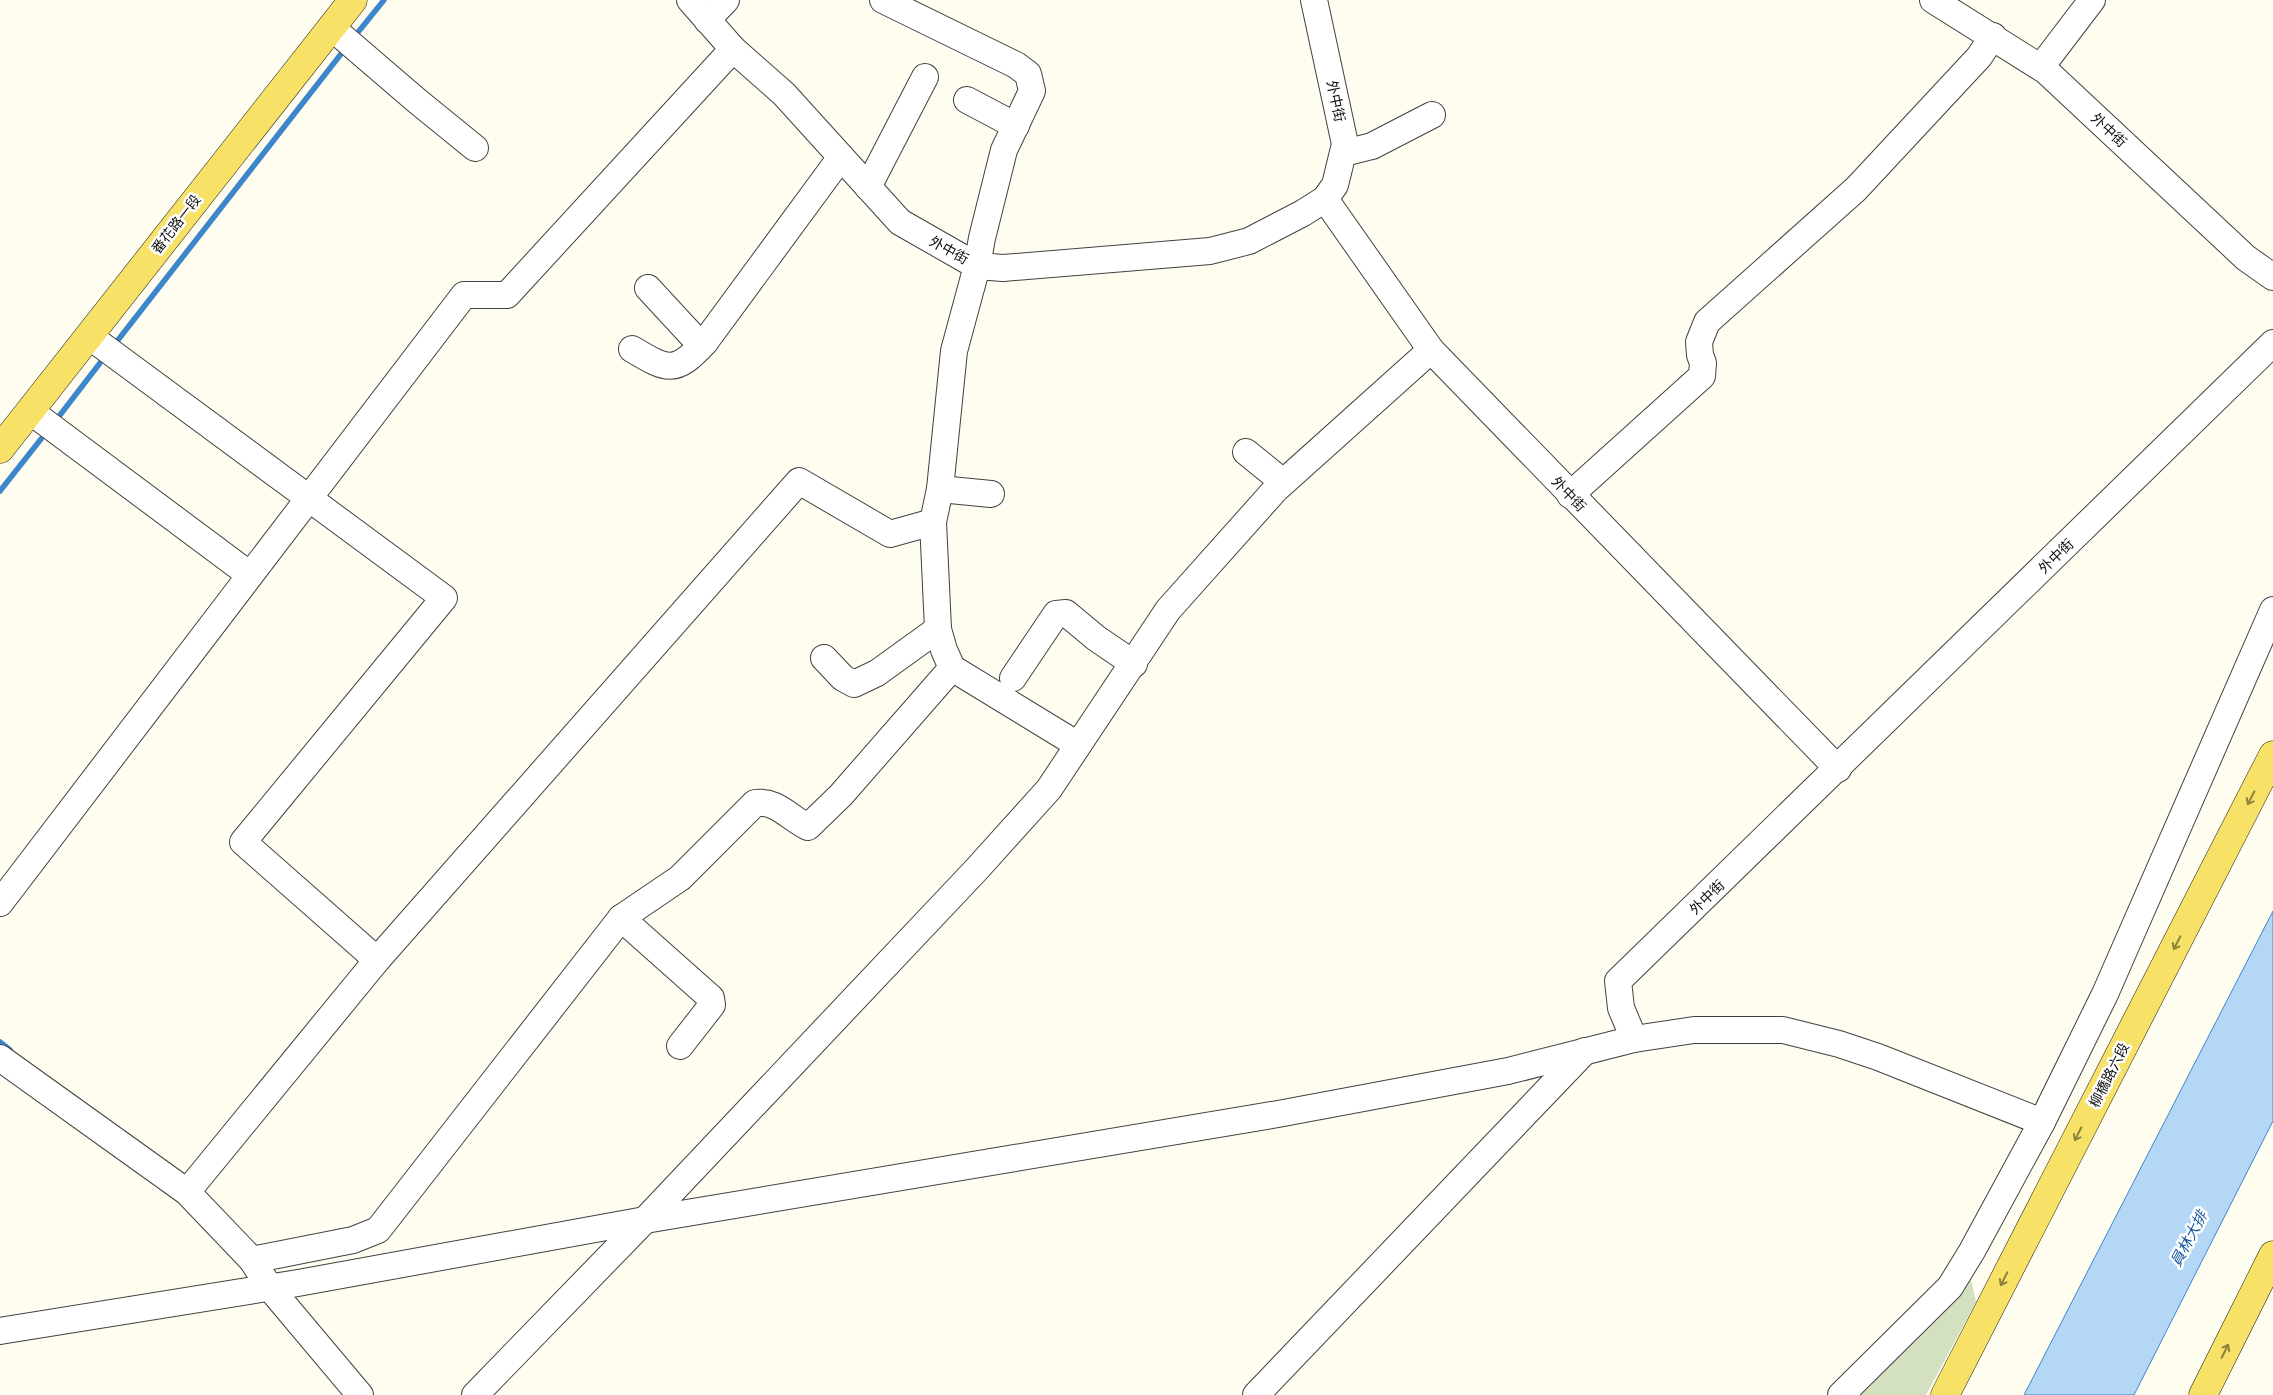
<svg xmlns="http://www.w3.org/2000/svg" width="2273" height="1395" viewBox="0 0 2273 1395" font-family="'Libre Baskerville','Noto Sans TC',serif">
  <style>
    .cemetery { fill: #d3e1c1 }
    .water { fill: #b5d7f6; stroke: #3c86cc }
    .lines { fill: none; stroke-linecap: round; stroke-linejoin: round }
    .stream { stroke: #3c86cc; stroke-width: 5.5 }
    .minor-casing { stroke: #414141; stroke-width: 28 }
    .major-casing { stroke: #1f1f1f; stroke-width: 29 }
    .minor { stroke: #fff; stroke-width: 26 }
    .major { stroke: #f7e167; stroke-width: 28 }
    .oneway { stroke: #8e823f }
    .labels { text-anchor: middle; stroke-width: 5; stroke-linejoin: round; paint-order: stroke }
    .street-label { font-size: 14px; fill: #0e0e0e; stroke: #fff }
    .water-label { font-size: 15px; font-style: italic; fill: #1858a0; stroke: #fff }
  </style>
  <rect width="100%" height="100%" fill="#fffdf0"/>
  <!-- cemetery -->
  <polygon class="cemetery" points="1971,1279 1976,1302 1926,1395 1854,1395"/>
  <!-- water -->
  <polygon class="water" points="2273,911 2273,1121 2134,1395 2024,1395"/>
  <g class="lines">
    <!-- stream -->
    <g class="stream">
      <polyline points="359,31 384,0"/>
      <polyline points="118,340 341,54"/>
      <polyline points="60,415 100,363"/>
      <polyline points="0,491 41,439"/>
      <polyline points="0,1042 10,1050"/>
    </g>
    <!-- minor casing -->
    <g class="minor-casing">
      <g id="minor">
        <polyline points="690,0 733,49 784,94 900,222 977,266 1003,268 1210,251 1249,241 1303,213 1325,199 1335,185 1345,144 1314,0"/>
        <polyline points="1933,0 2046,71 2246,258 2273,277"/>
        <polyline points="707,20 726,0"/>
        <polyline points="331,27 416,100 475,148"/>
        <polyline points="2041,67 2092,0"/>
        <polyline points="967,100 1016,126"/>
        <polyline points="1344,153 1372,146 1432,115"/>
        <polyline points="868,187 925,77"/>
        <polyline points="1325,199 1431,350 1838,769"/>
        <polyline points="648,288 697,341 705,342 841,157"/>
        <polyline points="89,336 444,598 243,842 377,960"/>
        <path d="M632 349C667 370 675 375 705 342"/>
        <polyline points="30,411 250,575"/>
        <polyline points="1246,452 1283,482"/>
        <polyline points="940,489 991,494"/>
        <polyline points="1570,495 1702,376 1703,363 1700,355 1699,342 1707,322 1856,189 1979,57 1993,36"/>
        <polyline points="824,658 843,678 854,684 877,673 938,629"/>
        <polyline points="952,668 1078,745"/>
        <polyline points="1013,678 1056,614 1066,613 1096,638 1134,664"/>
        <polyline points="0,903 464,295 507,295 733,49"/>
        <polyline points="621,918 711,998 712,1005 680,1046"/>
        <polyline points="1634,1039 1621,1008 1618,981 2273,343"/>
        <polyline points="0,1058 187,1192 252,1260 270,1288 360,1395"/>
        <polyline points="187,1192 377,960 799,481 890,534 933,522"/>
        <path d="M252 1260 353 1240 378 1230 621 918 680 878 755 803C777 800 789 818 808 827L841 795 952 668 944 650 938 629 933 522 940 489 954 351 977 266 982 238 1004 150 1032 91 1028 74 1016 65 883 0"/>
        <polyline points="0,1331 298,1283 645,1220 1278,1114 1508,1071 1634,1039 1694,1030 1783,1030 1839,1044 1878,1057 2042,1122"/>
        <polyline points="475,1395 645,1220 976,870 1049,789 1168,610 1276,489 1431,350"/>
        <polyline points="1256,1395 1585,1051"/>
        <polyline points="1841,1395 1950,1287 1972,1251 2042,1122 2105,994 2273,610"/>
      </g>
    </g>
    <!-- major casing -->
    <g class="major-casing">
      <g id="major">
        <polyline points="0,449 353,0"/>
        <polyline points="1945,1395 2273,755"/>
        <polyline points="2203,1395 2273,1255"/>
      </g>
    </g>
    <!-- minor -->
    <use href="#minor" class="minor"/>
    <!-- major -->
    <use href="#major" class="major"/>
  </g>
  <!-- one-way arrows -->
  <defs><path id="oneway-shaft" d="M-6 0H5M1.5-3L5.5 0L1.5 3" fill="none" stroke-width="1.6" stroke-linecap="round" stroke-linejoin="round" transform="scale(1.25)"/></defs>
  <g class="oneway">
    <use href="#oneway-shaft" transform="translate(2251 798) rotate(117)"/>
    <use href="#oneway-shaft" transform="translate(2177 943) rotate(117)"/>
    <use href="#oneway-shaft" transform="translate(2078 1134) rotate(117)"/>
    <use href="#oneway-shaft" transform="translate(2004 1279) rotate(117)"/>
    <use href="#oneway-shaft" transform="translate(2225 1351) rotate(-63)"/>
  </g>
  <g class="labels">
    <!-- street labels -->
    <g class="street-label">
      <text transform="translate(1336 101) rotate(78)" y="5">外中街</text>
      <text transform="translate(2109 130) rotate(43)" y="5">外中街</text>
      <text transform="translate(176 224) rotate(-52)" y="5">番花路一段</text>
      <text transform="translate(949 250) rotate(29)" y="5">外中街</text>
      <text transform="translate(1569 494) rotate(46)" y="5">外中街</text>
      <text transform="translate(2056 556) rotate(-44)" y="5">外中街</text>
      <text transform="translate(1707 897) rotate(-44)" y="5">外中街</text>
      <text transform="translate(2109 1075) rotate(-63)" y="5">柳橋路六段</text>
    </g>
    <!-- water labels -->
    <g class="water-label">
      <text transform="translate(2189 1239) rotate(-62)" y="5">員林大排</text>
    </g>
  </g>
</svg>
